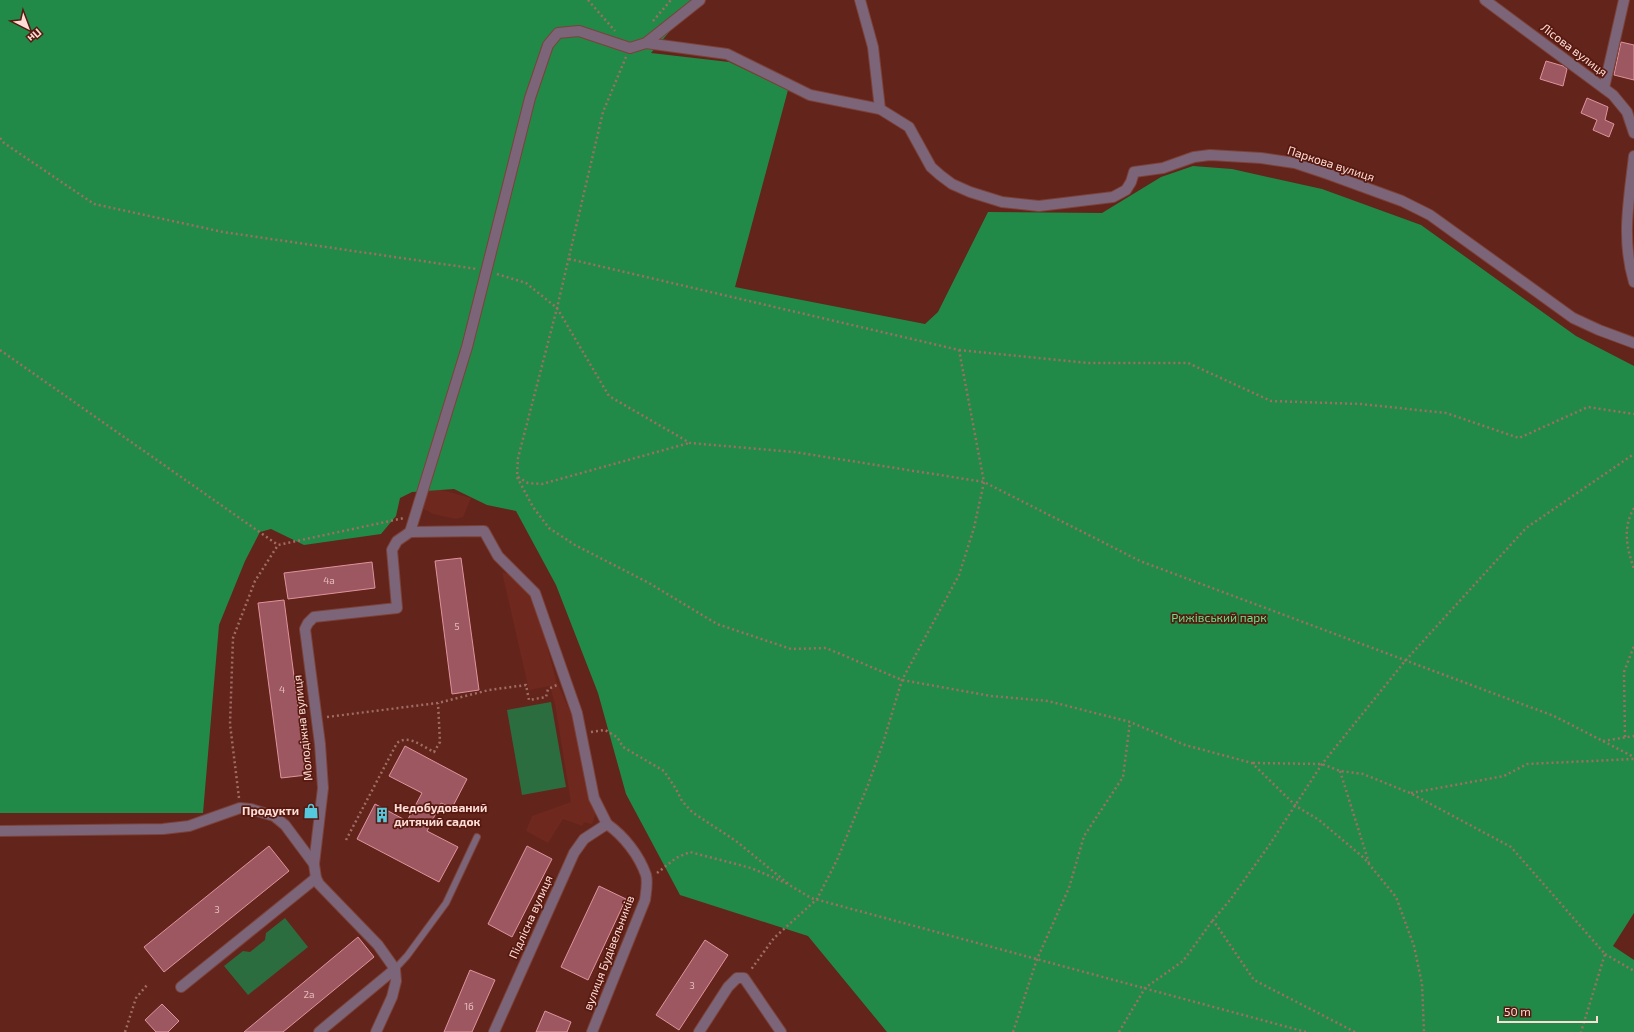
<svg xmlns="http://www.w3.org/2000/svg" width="1634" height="1032" viewBox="0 0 1634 1032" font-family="'Exo 2',sans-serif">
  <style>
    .built { fill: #6f281d }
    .green { fill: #2c6d40 }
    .forest { fill: #218a48 }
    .building { fill: #9d5761; stroke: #df939d }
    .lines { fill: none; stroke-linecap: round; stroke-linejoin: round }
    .service-casing { stroke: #7c4239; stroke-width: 8 }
    .minor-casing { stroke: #7c4239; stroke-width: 12 }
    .path { stroke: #a06d65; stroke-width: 2.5; stroke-dasharray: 2 3; stroke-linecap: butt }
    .service { stroke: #7c6579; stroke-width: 6 }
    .minor { stroke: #7c6579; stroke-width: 10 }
    .labels { text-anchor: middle; stroke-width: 3.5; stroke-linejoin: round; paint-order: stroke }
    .number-label { font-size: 10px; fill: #e6bcba }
    .street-label { font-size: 12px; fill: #feddd7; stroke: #571910 }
    .park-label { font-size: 12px; fill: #64e28a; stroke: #571910 }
    .poi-label { font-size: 12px; font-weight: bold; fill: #feddd7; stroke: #571910; text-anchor: start }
  </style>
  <rect width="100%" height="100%" fill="#63241b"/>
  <!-- built -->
  <g class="built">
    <polygon points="466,370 442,490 471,498 463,517 456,519 433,514 422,508"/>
    <polygon points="502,572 517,578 535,600 556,680 577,727 597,810 592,824 584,822 582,826 563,819 548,843 526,831 532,816 571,802 555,704 550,686 529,690"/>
  </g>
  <!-- green -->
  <g class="green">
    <polygon points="551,702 566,787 522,795 507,710"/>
    <polygon points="285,918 308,947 248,995 224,966 243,951 250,952 265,940 266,933"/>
  </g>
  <!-- forest -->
  <polygon class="forest" points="0,0 697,0 651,53 729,62 788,90 735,287 925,324 938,312 988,212 1102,213 1161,177 1193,166 1232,169 1322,189 1421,225 1576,336 1634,366 1634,913 1613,946 1634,960 1634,1032 887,1032 808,936 680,895 626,794 598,693 556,585 516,511 487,505 454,489 412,492 400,498 396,516 381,534 304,545 271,529 260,532 245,561 219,625 203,813 0,813"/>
  <!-- building -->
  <g class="building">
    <polygon points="1621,42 1634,45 1634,80 1614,75"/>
    <polygon points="1546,61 1563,66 1567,69 1563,86 1540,79"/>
    <polygon points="1587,98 1608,107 1605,120 1614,124 1609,137 1593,130 1597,120 1581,113"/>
    <polygon points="461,558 479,690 452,694 435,561"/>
    <polygon points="372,562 375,588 288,599 284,573"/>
    <polygon points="284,600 307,775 281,778 258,603"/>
    <polygon points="405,746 467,779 452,808 441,803 427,831 458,847 439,882 357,839 375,804 407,821 422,793 389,776"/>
    <polygon points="269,846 289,871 164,972 144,947"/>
    <polygon points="527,846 552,859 512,937 488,924"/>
    <polygon points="599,886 626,899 588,980 561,967"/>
    <polygon points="358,937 374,957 283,1032 244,1032"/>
    <polygon points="705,940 728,955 679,1030 656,1015"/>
    <polygon points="470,970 495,980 472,1032 444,1032"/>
    <polygon points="162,1004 179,1021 168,1032 156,1032 145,1020"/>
    <polygon points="545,1011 571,1022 567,1032 536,1032"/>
  </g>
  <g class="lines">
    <!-- service casing -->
    <g class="service-casing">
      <polyline id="service" points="395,969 407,956 446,903 477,837"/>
    </g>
    <!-- minor casing -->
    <g class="minor-casing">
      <g id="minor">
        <polyline points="860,0 873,47 880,109 909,127 931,167 940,175 952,184 970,192 1002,202 1039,206 1113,197 1126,190 1131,182 1134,172 1163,168 1194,157 1210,155 1261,158 1295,163 1328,174 1402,201 1430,215 1573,318 1599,330 1634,343"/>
        <polyline points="1485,0 1613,95 1627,112 1634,133"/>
        <polyline points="646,43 727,54 810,95 880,109"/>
        <polyline points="1604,88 1624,0"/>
        <path d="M1634 156C1629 200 1621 239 1634 282"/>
        <polyline points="410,532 467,347 530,98 548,45 558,33 579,31 630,48 646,43 700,0"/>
        <polyline points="0,831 163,829 189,826 240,808 251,809 274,816 285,825 314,864"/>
        <polyline points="181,987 316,878"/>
        <polyline points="319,1032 395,969"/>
        <polyline points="376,1032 392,997 396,981 395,969 378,945 319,884 316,878 314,864 323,788 320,744 305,629 308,623 314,617 397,608 392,550 397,541 410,532 484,531 498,556 535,593 577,713 594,798 607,824"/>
        <polyline points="494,1032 574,853 584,839 607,824"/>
        <path d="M592 1032 645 900C646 892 648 883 646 875 639 855 624 836 607 824"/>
        <polyline points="699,1032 728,987 737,978 744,978 781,1032"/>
      </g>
    </g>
    <!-- path -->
    <g class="path">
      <polyline points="588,0 615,31"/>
      <polyline points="653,21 671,0"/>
      <polyline points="626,57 603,112 557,308 518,458 517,477 533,507 549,528 575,545 649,583 717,624 791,649 826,648 902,680 991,696 1048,701 1130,722 1185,745 1252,763 1296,806 1319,820 1364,858 1396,897 1414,946 1422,984 1424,1032"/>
      <polyline points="0,138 4,143 94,204 223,232 477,269"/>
      <polyline points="569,259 959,350 984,482 974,528 959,575 902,680 883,743 868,785 837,860 817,899 774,938 750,971"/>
      <polyline points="497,274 526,283 557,308 609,396 690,443 794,452 984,482 1140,561 1554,716 1634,757"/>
      <polyline points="0,350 278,545"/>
      <polyline points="959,350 1089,363 1188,363 1271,401 1361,404 1446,413 1519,438 1588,407 1634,414"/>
      <polyline points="518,477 528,483 542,484 689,443"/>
      <path d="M1634 508C1622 529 1627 548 1634 569"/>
      <polyline points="327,717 438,703 489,690 526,685 529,700 546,697 548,689 557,685"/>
      <polyline points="591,732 605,730 617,737 623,747 664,771 676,789 682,801 692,812 736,841 791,886 811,898 1306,1032"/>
      <polyline points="1625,737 1624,672 1634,646"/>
      <polyline points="1603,741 1634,736"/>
      <polyline points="1253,763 1322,764 1340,771 1363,774 1410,793 1511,847 1605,954 1581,1032"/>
      <polyline points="1340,771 1369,863"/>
      <polyline points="1411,793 1504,776 1527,764 1634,759"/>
      <polyline points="239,798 230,724 233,638 255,581 278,545 404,518"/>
      <path d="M346 840 397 743C408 734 422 746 434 752L440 742 438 703"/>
      <polyline points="657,873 676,858 690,852 751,868 788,884"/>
      <polyline points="1605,954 1634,971"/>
      <polyline points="125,1032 136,998 147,985"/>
      <polyline points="1013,1032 1037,959 1069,888 1084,836 1123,777 1130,722"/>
      <polyline points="1119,1032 1145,988 1183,961 1213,920"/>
      <polyline points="1355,1032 1254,980 1213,920 1230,900 1270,844 1322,764 1405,661 1526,528 1634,454"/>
    </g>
    <!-- service -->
    <use href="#service" class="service"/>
    <!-- minor -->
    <use href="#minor" class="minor"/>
  </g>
  <!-- icons -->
  <defs>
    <g id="shop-bare" transform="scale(1.2)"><path d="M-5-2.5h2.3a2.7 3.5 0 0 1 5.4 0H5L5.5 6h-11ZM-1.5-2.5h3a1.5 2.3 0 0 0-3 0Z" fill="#55cade" stroke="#571910" stroke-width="2.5" paint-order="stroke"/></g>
    <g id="building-bare" transform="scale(1.2)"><path d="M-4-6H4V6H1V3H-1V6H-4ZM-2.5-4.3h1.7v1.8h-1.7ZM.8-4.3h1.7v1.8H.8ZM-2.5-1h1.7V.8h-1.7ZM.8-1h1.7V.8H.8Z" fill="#55cade" stroke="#571910" stroke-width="2.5" paint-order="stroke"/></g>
  </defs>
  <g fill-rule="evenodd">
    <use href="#shop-bare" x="311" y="811"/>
    <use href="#building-bare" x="382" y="815"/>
  </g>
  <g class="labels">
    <!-- number labels -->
    <g class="number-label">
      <text x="329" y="584">4а</text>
      <text x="457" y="630">5</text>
      <text x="282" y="693">4</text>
      <text x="217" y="913">3</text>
      <text x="692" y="989">3</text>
      <text x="309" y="998">2а</text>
      <text x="469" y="1010">1б</text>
    </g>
    <!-- street labels -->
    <g class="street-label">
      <text transform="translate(1574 50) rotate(37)" y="4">Лісова вулиця</text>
      <text transform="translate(1331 164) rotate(18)" y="4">Паркова вулиця</text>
      <text transform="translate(303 728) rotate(-96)" y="4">Молодіжна вулиця</text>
      <text transform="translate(531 917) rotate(-66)" y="4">Підлісна вулиця</text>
      <text transform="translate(609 953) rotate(-69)" y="4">вулиця Будівельників</text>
    </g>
    <!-- park labels -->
    <g class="park-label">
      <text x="1219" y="622">Рижівський парк</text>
    </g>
    <!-- poi labels -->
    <g class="poi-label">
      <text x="394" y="812">Недобудований<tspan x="394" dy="14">дитячий садок</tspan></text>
      <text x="299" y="815" text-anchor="end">Продукти</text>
    </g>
  </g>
  <!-- north arrow -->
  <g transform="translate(28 28) rotate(138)" stroke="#571910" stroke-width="3" paint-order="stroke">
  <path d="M0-3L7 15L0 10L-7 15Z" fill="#feddd7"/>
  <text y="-6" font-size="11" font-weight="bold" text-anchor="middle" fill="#feddd7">Пн</text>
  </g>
  <!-- scale -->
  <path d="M1498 1016v6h99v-6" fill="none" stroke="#feddd7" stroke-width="2"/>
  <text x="1504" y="1016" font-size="12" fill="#feddd7" stroke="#571910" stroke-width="3" paint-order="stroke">50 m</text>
</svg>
